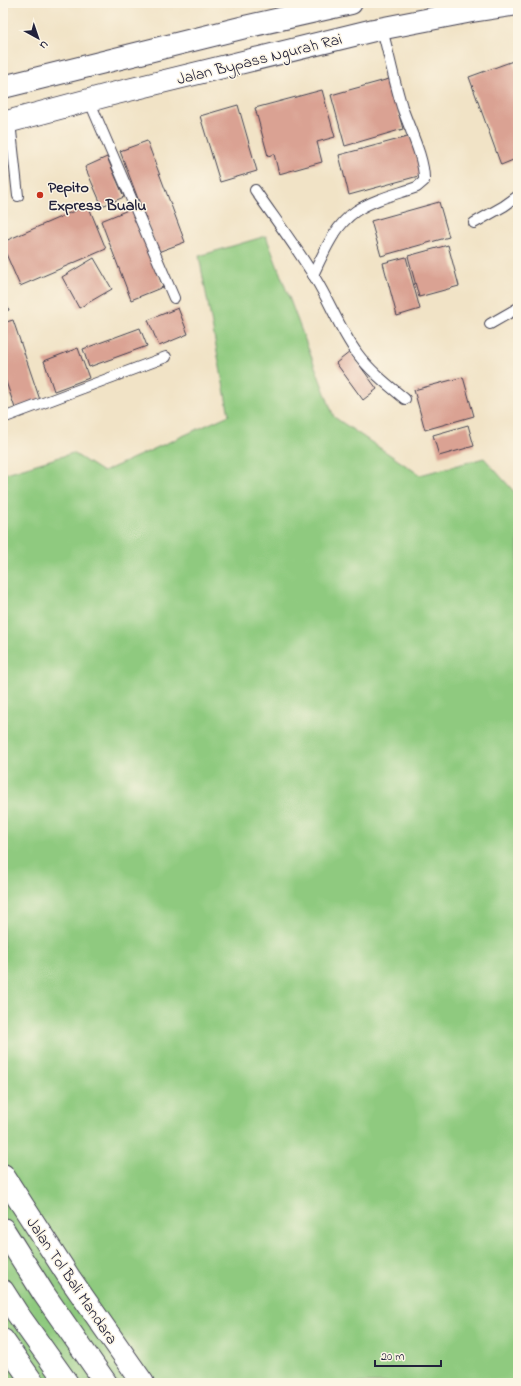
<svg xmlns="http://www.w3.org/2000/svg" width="521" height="1386" viewBox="0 0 521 1386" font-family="'Indie Flower',sans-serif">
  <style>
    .green { fill: #8fca7f; stroke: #58765d }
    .building { fill: #daa293 }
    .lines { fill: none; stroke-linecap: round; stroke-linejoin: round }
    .service-casing { stroke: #413f50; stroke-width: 12 }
    .trunk-casing { stroke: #413f50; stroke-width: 24 }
    .motorway-casing { stroke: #413f50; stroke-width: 24 }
    .service { stroke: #fff; stroke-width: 10 }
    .trunk { stroke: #fff; stroke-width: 22 }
    .motorway { stroke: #fff; stroke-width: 22 }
    .poi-dot { fill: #c8321e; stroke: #fcf5e5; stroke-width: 1.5 }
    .labels { text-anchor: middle; stroke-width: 3; stroke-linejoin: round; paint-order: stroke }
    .street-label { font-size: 16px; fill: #22223b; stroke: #fcf5e5 }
    .poi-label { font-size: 16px; font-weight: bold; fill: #22223b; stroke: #fcf5e5; text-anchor: start }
  </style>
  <rect width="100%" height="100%" fill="#fcf5e5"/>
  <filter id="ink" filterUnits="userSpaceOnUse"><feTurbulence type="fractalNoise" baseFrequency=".025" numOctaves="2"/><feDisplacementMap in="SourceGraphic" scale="8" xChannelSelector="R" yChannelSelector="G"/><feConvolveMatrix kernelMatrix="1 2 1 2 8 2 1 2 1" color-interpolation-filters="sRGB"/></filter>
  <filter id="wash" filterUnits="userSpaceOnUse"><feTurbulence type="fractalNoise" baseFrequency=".012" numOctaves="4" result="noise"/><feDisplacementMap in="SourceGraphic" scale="16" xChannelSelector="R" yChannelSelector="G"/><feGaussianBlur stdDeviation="0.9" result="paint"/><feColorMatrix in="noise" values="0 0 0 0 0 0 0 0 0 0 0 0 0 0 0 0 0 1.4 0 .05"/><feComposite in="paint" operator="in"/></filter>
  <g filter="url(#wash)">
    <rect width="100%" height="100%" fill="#f1e3c6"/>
    <!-- green -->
    <polygon class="green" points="266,236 334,417 420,475 484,458 518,496 518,1383 3,1383 3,474 73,453 103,472 229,415 199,256"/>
    <g id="blocks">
      <!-- building -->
      <g class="building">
        <polygon points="513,61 518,75 518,158 501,165 469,77"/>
        <polygon points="389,79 403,129 345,146 331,95"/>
        <polygon points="322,90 335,137 317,142 322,162 279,174 274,154 268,156 255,108"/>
        <polygon points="238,105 257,171 220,182 200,116"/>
        <polygon points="411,136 422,175 349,195 339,155"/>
        <polygon points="147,141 185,242 158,252 120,151"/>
        <polygon points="107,157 124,197 102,206 85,167"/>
        <polygon points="439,202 449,237 381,256 371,221"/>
        <polygon points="88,205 106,249 20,286 3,247 3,242"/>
        <polygon points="133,208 163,287 131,300 101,221"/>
        <polygon points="448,245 459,286 419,297 408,256"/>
        <polygon points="406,257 420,309 397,316 383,263"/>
        <polygon points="94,258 112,289 79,308 62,277"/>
        <polygon points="3,293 9,310 3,312"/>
        <polygon points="178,308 188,334 159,346 148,320"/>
        <polygon points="13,320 40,400 15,408 3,373 3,323"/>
        <polygon points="140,328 147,346 89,367 83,349"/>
        <polygon points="78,348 89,378 54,391 44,361"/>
        <polygon points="350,352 377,389 363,400 336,363"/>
        <polygon points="463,377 474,416 425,430 414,390"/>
        <polygon points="468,425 474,446 439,456 433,435"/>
      </g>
    </g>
  </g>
  <g filter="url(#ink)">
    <use href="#blocks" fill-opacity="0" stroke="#413f50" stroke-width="1"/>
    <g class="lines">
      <!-- service casing -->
      <g class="service-casing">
        <g id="service">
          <polyline points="89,100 174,298"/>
          <polyline points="10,122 18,196"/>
          <path d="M255 190C275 219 297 248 315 278 330 302 340 330 357 353 370 371 388 385 405 399"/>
          <polyline points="474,223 504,206 518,196"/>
          <path d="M313 275C324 252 335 225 356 211 374 199 397 194 417 187L424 181C425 159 409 128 402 107 394 81 389 55 382 29"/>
          <polyline points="490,324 518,308"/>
          <polyline points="3,418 166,357"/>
        </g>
      </g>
      <!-- trunk casing -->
      <g class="trunk-casing">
        <g id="trunk">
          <polyline points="3,87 245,27 351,3"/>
          <polyline points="3,123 108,95 374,30 472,11 518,4"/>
        </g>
      </g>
      <!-- motorway casing -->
      <g class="motorway-casing">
        <g id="motorway">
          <polyline points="3,1175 69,1277 143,1383"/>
          <polyline points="3,1229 44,1294 106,1383"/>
          <polyline points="3,1291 17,1313 67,1383"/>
          <polyline points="3,1340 33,1383"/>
        </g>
      </g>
      <!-- service -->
      <use href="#service" class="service"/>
      <!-- trunk -->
      <use href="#trunk" class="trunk"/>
      <!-- motorway -->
      <use href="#motorway" class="motorway"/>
    </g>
  </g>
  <!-- markers -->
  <circle class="poi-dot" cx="40" cy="195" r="4"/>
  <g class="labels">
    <!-- street labels -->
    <g class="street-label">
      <text transform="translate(259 58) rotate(-14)" y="6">Jalan Bypass Ngurah Rai</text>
      <text transform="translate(73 1280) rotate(56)" y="6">Jalan Tol Bali Mandara</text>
    </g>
    <!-- poi labels -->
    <g class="poi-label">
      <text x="48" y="192">Pepito<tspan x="48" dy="18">Express Bualu</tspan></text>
    </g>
  </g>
  <!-- margin -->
  <rect width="521" height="1386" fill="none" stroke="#fcf5e5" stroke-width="16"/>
  <!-- north arrow -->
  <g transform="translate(38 38) rotate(140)" stroke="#fcf5e5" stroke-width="3" paint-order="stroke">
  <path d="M0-3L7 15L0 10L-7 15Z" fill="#22223b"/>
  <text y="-6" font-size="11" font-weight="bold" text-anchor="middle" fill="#22223b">U</text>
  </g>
  <!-- scale -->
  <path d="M375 1360v6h66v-6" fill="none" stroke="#22223b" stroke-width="2"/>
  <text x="381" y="1360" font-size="12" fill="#22223b" stroke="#fcf5e5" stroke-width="3" paint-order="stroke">20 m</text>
</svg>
